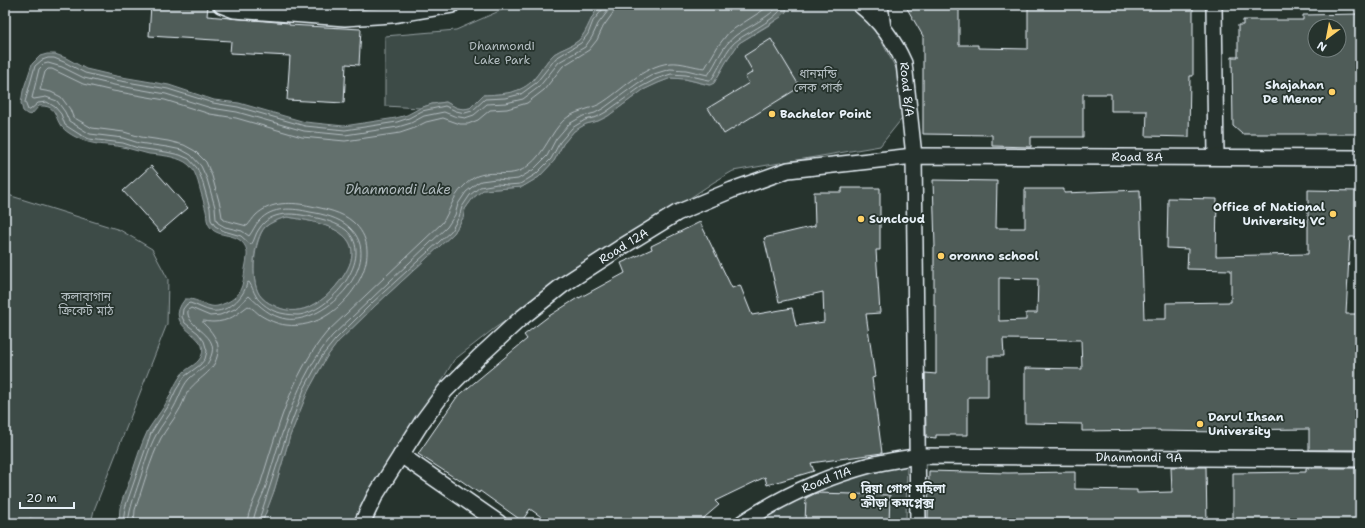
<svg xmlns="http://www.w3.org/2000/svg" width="1365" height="528" viewBox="0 0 1365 528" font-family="'Shantell Sans','Noto Sans Bengali',sans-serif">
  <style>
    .green { fill: #3e4b47; stroke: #939ea0 }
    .water { fill: #636f6d; stroke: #98a3a5; fill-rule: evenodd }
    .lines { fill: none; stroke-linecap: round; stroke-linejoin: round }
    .shore { stroke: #b3bdc0; stroke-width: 1 }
    .building { fill: #505c59; stroke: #e8f1f8; fill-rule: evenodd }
    .street-casing { stroke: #e8f1f8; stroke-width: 18 }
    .street { stroke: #26332d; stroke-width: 15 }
    .poi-dot { fill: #ffd166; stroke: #26332d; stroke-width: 1.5 }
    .labels { text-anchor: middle; stroke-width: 3.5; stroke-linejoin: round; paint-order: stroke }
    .park-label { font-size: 12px; fill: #b5bfc3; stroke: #26332d }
    .poi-label { font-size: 12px; font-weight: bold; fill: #e8f1f8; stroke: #26332d; text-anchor: start }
    .street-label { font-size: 12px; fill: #e8f1f8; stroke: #26332d }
    .water-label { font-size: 13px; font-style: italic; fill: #b3bdc0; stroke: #26332d }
  </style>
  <rect width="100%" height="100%" fill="#26332d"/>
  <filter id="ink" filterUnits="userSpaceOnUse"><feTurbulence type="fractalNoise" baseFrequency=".025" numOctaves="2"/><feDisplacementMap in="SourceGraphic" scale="8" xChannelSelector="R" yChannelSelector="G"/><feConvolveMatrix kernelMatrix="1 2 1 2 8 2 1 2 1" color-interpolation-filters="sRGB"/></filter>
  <g filter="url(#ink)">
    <!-- green -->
    <g class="green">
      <path d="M513 5H602C590 14 589 31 578 41 571 47 561 49 554 54 546 61 541 71 534 79 522 94 502 94 483 95L470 108 464 109 457 108 446 102 432 104 420 108 385 106V36L456 30Z"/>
      <polygon points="787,5 852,5 871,21 901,78 904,116 880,146 733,171 714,182 495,328 454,360 399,454 372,523 262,523 274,491 290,436 308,391 326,358 338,342 376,305 454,233 463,218 465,209 473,198 483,190 522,187 539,177 554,161 563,144 574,131 586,124 598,121 608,116 643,90 658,83 671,78 685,79 709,85 714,83 726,62 739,43 771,24 786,12"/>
      <polygon points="5,194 120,230 152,249 168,279 167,324 94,510 91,523 47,523 30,518 29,523 5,523"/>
      <path d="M287 217C329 223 378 236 336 286 321 304 297 319 273 305 268 303 262 299 259 294 250 280 254 240 265 227 271 222 279 219 287 217Z"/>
      <polygon points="907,461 906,523 749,523 816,487"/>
    </g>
    <!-- water -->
    <path class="water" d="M602 5H787L786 12 781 17 739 43 726 62 714 83 710 85 685 79 671 78 658 83 643 90 608 116 598 121 586 124 574 131 563 144 554 161 539 177 522 187 483 190 473 198 465 209 463 218 454 233 376 305 338 342 326 358 308 391 290 436 274 491 262 523H119C120 518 119 513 120 508 122 499 126 490 129 482 135 465 140 446 148 430 153 422 160 413 165 405 171 395 174 385 181 375 186 368 196 366 201 357 213 333 160 330 185 299 195 298 202 304 211 306 215 307 219 306 223 304 241 298 243 285 245 269 247 258 250 249 241 241 230 232 214 238 208 223 206 219 207 214 206 211 205 206 203 201 202 196 198 184 197 169 185 162 174 156 161 155 149 154 140 152 132 149 123 147 108 144 93 146 78 138 73 136 65 131 61 126 54 116 57 105 39 106L31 115 27 114 23 111 21 103 23 91 32 64 40 56 47 54H55L66 58 86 69 116 76 169 85 214 100 239 103 305 122 344 126 396 118 407 115 420 108 432 104 446 102 457 108 464 109 470 108 483 95C502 94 521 94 534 79 541 71 546 61 554 54 561 49 571 47 578 41 589 31 590 14 602 5ZM287 217C329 223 378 236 336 286 321 304 297 319 273 305 268 303 262 299 259 294 250 279 253 240 265 227 271 222 279 219 287 217Z"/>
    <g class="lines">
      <!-- shore -->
      <g class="shore">
        <path d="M123 523 125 508 151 433 169 405 176 390 185 376 200 365 205 359 207 351 204 341 198 333 185 323 182 317 183 309 187 304 190 303C197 305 205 310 212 311 227 313 244 298 247 283L249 282C252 286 253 291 256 296 259 302 268 308 274 311 282 314 291 315 298 315 329 313 377 257 346 230 337 223 323 219 312 217 293 213 271 210 259 229 255 234 255 240 251 245L241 236 224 231 215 226 211 220 210 208 202 180 197 168 189 159 180 155 166 152 138 148 123 143 89 139 79 134 65 125 61 114 55 107 47 102 38 103 30 110H28L25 102 35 66 42 60 48 58H54L64 62 85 73 115 80 168 89 213 103 238 107 305 126 345 130 397 122 409 118 422 111 445 106 456 111 465 113 472 111 485 99 505 98 521 94 536 83 556 58 581 43 588 34 593 21 603 9 604 5"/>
        <path d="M128 523C130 506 136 492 141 476 145 462 149 448 156 435 161 425 169 417 174 407 179 398 182 387 188 380 198 369 207 371 212 353 217 333 185 327 188 310L191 308 210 316 220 315 235 309 249 296C260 306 269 316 286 319 326 325 387 261 349 227 339 218 323 214 310 212 293 208 272 206 259 221 255 225 253 231 249 236L242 231 225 227 218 223 216 219 215 207 207 179 201 166 191 155 182 150 167 147 139 143 123 138 90 134 69 121 65 112 57 101 46 97 34 99 32 98 39 69 44 64 48 63 62 67 84 78 114 85 166 94 211 108 237 112 304 131 345 135 398 127 411 123 424 116 444 112 454 116 465 118 474 115 487 104 506 103 523 99 539 87 559 62 585 47 592 37 598 24 608 11 609 5"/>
        <path d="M134 523 135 510C143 487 150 460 161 438 166 429 173 421 178 412 182 406 184 399 187 393 197 377 215 374 218 352 220 342 211 330 203 323V321C206 321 209 322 213 322 229 322 237 314 248 306 253 308 256 312 260 315 268 320 277 324 286 325 300 327 316 323 329 314 356 296 385 250 353 222 342 212 325 209 311 206 292 202 271 201 256 215 253 218 250 223 247 226L224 220 222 217 220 205 212 176 206 162 195 151 184 145 168 141 141 137 124 132 92 128 73 117 70 109 61 97 51 92 40 90 45 72 48 69H52L83 84 113 91 165 100 210 114 236 118 302 137 345 141 400 133 412 129 426 122 443 118 460 124H468L478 120 490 110 507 109 527 103 544 90 563 66 589 50 597 40 603 27 613 13 615 5"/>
        <path d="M247 523C248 510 256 497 260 485 277 432 290 376 327 332L442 223C450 212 452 197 463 187 467 183 472 178 477 176 496 169 512 180 529 165 545 153 550 133 564 120 574 111 588 110 600 104 622 91 642 66 670 63 682 62 693 67 705 68L718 46 729 32 771 5"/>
        <path d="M253 523C254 511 262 498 266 486 282 433 296 379 332 336L447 227 455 215 458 204 466 192 477 183 481 181 496 179 508 180 518 179 533 170 547 156 556 139 569 124 583 116 595 113 604 108 638 83 654 74 670 69 686 70 708 75C717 62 722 46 735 36 745 28 773 16 778 5"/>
        <path d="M258 523 287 434 304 389 322 356 335 340 373 302 451 231 459 217 462 207 470 195 480 187 497 184 508 185 520 184 536 174 551 159 560 142 572 128 585 120 597 117 606 112 641 87 656 79 671 74 686 75 709 80H711C721 67 725 48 739 39 750 31 781 17 783 5"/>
      </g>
    </g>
    <!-- building -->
    <g class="building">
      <polygon points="151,5 208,5 207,16 289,23 289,25 361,29 359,65 346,64 344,103 287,100 290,56 230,53 231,41 149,36"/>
      <polygon points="905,5 959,5 959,45 978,45 978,48 1028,49 1028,5 1193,5 1193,76 1190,76 1189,137 1146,136 1147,111 1111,111 1111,94 1083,94 1083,137 1031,137 1031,147 992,146 992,135 923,134 923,36"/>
      <path d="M1360 14V134H1242L1233 126 1232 57H1238V25H1243V20H1303V15ZM1315 26H1339V50H1315Z"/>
      <polygon points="771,39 800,87 724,134 708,108 749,83 745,77 753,72 744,56"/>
      <polygon points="151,166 188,208 160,232 123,191"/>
      <path d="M933 180 997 181 996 228H1025V189H1064V193L1140 190 1144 319H1166V303L1231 302V270L1187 269 1188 249 1167 248 1168 198 1217 199 1216 256 1308 254V190L1358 191V237H1350L1346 314H1360V450H1309V429L1219 430V432L1160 431V430L1082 431V424L1025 423V368L1082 369 1081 340 1003 339 1004 356H988V397H968V435H936V438L926 437 925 373 936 374V306H934V247H935ZM999 278 1038 279 1037 313H1026V320L999 321Z"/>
      <polygon points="842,188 880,188 880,250 876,250 880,313 866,314 875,377 872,378 882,453 811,463 814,471 767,485 765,477 715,501 719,505 698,523 550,523 530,509 522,521 480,491 479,493 456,477 455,478 418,454 457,397 527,339 524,335 549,316 579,297 579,298 625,273 621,263 652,249 651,246 700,222 732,288 740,285 752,315 792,308 796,326 824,322 823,292 779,302 764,238 815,226 814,192 842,192"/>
      <polygon points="1171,467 1206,467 1207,523 1008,523 928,520 929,471 1008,473 1075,472 1075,489 1137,490 1137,493 1172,492"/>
      <polygon points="1306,468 1360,468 1360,523 1233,523 1233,473 1306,472"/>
      <polygon points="816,493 890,495 889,523 805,523 806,498"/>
    </g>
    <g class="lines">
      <!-- street casing -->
      <g class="street-casing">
        <g id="street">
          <polyline points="221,5 234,10 345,18 392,15 452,5"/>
          <path id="s1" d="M860 5C880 21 894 40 904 63L914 156 918 523"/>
          <polyline points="880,5 883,28"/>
          <polyline points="1214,5 1216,157"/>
          <polyline points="401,455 499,523"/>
          <path id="s2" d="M362 523 375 496 401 455 422 422 445 391 479 357 519 320 563 285 620 248 677 213 732 190 788 170 914 156 1360 158"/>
          <path id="s3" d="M742 523C781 497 825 477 870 465 886 461 902 459 918 456L1360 459"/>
        </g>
      </g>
      <!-- street -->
      <use href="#street" class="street"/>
    </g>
  </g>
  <!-- markers -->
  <g class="poi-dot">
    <circle cx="1332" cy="92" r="4"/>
    <circle cx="772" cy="114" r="4"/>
    <circle cx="1333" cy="214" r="4"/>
    <circle cx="861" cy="219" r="4"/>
    <circle cx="941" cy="256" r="4"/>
    <circle cx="1200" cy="424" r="4"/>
    <circle cx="853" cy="496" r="4"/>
  </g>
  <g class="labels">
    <!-- park labels -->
    <g class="park-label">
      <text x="502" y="50">Dhanmondi<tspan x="502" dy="14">Lake Park</tspan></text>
      <text x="818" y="78">ধানমন্ডি<tspan x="818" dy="14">লেক পার্ক</tspan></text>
      <text x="86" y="301">কলাবাগান<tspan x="86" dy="14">ক্রিকেট মাঠ</tspan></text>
    </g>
    <!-- poi labels -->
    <g class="poi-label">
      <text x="1324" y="89" text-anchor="end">Shajahan<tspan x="1324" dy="14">De Menor</tspan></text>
      <text x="780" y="118">Bachelor Point</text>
      <text x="1325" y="211" text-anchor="end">Office of National<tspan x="1325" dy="14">University VC</tspan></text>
      <text x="869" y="223">Suncloud</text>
      <text x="949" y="260">oronno school</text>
      <text x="1208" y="421">Darul Ihsan<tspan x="1208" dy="14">University</tspan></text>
      <text x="861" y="493">রিয়া গোপ মহিলা<tspan x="861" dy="14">ক্রীড়া কমপ্লেক্স</tspan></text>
    </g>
    <!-- street labels -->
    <g class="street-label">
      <text dy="4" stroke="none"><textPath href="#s1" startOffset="100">Road 8/A</textPath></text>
      <text dy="4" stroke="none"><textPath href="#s2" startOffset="919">Road 8A</textPath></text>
      <text dy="4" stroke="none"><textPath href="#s2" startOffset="387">Road 12A</textPath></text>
      <text dy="4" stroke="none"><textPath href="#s3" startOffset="411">Dhanmondi 9A</textPath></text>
      <text dy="4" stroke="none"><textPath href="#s3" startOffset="95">Road 11A</textPath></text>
    </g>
    <!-- water labels -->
    <g class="water-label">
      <text x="398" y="194">Dhanmondi Lake</text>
    </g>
  </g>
  <!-- margin -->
  <rect width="1365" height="528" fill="none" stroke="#26332d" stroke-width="20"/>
  <rect x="10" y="10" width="1345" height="508" fill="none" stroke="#e8f1f8" stroke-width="1.5" filter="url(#ink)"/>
  <!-- north arrow -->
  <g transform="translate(1327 38) rotate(212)"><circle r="19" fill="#26332d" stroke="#747f7e"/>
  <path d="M0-3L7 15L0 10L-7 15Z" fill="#ffd166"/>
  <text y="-6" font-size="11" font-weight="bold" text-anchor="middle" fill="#e8f1f8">N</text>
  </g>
  <!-- scale -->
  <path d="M20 502v6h54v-6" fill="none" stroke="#e8f1f8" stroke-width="2"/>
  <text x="26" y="502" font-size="12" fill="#e8f1f8" stroke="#26332d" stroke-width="3" paint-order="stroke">20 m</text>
</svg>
